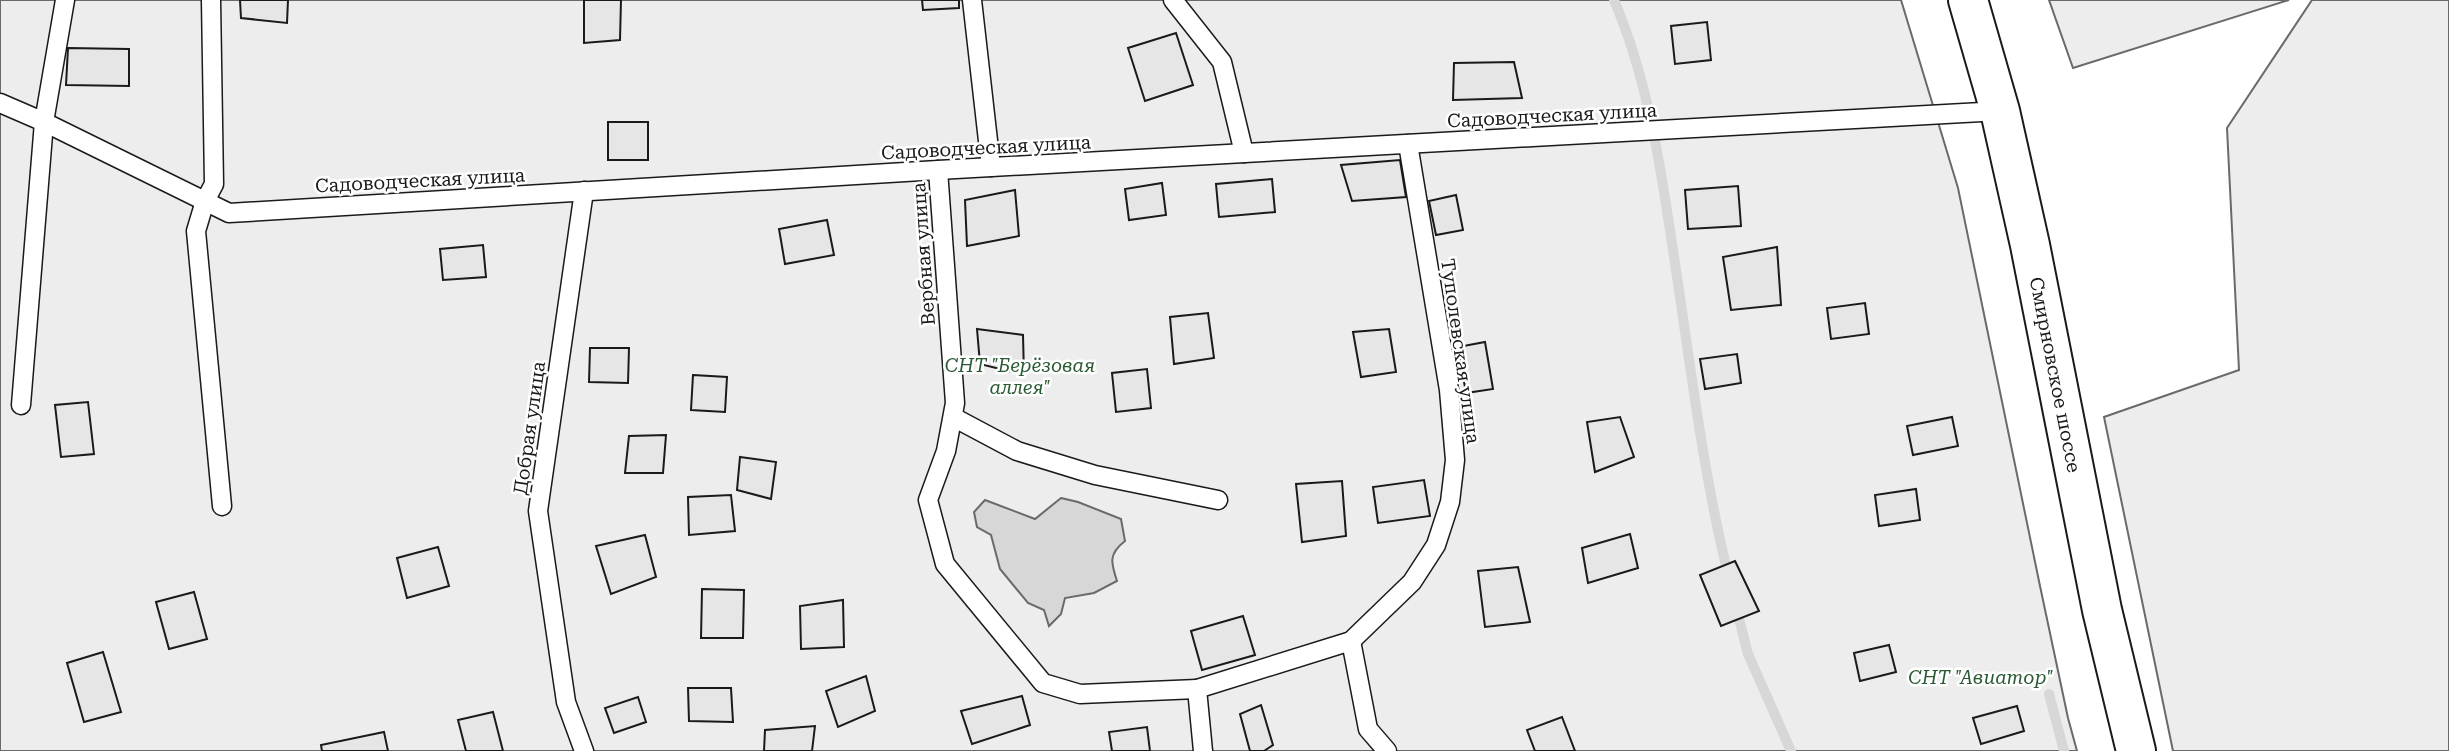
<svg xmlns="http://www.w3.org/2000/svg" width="2449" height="751" viewBox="0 0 2449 751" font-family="'Roboto Serif',serif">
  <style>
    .built { fill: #ededed; stroke: #6a6a6a; stroke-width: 2 }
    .water { fill: #d7d7d7; stroke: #6a6a6a; stroke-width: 2 }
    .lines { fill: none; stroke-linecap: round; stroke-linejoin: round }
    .stream { stroke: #d7d7d7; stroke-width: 10 }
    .building { fill: #e6e6e6; stroke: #1a1a1a; stroke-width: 2 }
    .lane-casing { stroke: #1a1a1a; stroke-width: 21 }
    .secondary-casing { stroke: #1a1a1a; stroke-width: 42 }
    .lane { stroke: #fff; stroke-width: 18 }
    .secondary { stroke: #fff; stroke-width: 38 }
    .labels { text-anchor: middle; stroke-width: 5; stroke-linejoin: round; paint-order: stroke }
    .street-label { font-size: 19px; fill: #1a1a1a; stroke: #fff }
    .park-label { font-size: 19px; font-style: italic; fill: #2b5a34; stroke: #fff }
  </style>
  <rect width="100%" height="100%" fill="#fff"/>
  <!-- built -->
  <g class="built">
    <polygon points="0,0 1901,0 1958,188 2040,586 2068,718 2077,751 0,751"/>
    <polygon points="2049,0 2289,0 2073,68"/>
    <polygon points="2312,0 2449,0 2449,751 2173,751 2104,417 2239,370 2227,128"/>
  </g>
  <!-- water -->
  <path class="water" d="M1061 498 1078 502 1121 519 1125 541C1108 554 1111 563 1117 581L1094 593 1065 598 1061 614 1049 626 1044 610 1028 603 1000 569 991 535 977 527 974 512 985 500 1035 519Z"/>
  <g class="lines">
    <!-- stream -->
    <g class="stream">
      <path d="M1614 0C1646 75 1659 156 1671 237 1689 351 1701 466 1729 578"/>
      <polyline points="1736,607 1748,654 1791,751"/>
      <polyline points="2049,694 2064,751"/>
    </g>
  </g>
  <!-- building -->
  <g class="building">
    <polygon points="240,0 288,0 287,23 241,18"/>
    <polygon points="584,0 621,0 620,40 584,43"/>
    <polygon points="922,0 959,0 959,8 923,10"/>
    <polygon points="1707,22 1711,60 1675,64 1671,26"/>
    <polygon points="1176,33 1193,85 1145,101 1128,48"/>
    <polygon points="68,48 129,49 129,86 66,85"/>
    <polygon points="1514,62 1522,98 1453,100 1454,63"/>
    <rect x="608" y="122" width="40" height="38"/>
    <polygon points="1400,160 1406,197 1352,201 1341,165"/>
    <polygon points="1272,179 1275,212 1219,217 1216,184"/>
    <polygon points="1162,183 1166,215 1129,220 1125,189"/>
    <polygon points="1738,186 1741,226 1688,229 1685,190"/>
    <polygon points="1015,190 1019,236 967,246 965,200"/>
    <polygon points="1456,195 1463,230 1436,235 1429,201"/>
    <polygon points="827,220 834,255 785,264 779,229"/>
    <polygon points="483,245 486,277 443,280 440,249"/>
    <polygon points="1777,247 1781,305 1731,310 1723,257"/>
    <polygon points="1865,303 1869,334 1831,339 1827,308"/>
    <polygon points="1208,313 1214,358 1174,364 1170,317"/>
    <polygon points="977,329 1023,335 1024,375 980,364"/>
    <polygon points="1389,329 1396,372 1361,377 1353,332"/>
    <polygon points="1485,342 1493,389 1466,393 1458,347"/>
    <polygon points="590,348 629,348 628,383 589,382"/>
    <polygon points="1737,354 1741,383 1705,389 1700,359"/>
    <polygon points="1147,369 1151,408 1116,412 1112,373"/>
    <polygon points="693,375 727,377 725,412 691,410"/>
    <polygon points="88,402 94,454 61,457 55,405"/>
    <polygon points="1620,417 1634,457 1595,472 1587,422"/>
    <polygon points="1952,417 1958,446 1913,455 1907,426"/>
    <polygon points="666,435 663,473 625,473 629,436"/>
    <polygon points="740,457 776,462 771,499 737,490"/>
    <polygon points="1424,480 1430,516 1378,523 1373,487"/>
    <polygon points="1342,481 1346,536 1302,542 1296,484"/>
    <polygon points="1916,489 1920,520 1879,526 1875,495"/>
    <polygon points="731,495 735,531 689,535 688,497"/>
    <polygon points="1630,534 1638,568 1588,583 1582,548"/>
    <polygon points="645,535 656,577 611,594 596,546"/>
    <polygon points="438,547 449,586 407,598 397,558"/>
    <polygon points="1735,561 1759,611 1721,626 1700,575"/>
    <polygon points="1518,567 1530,622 1485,627 1478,571"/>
    <polygon points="702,589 744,590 743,638 701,638"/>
    <polygon points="194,592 207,639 169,649 156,602"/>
    <polygon points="843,600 844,647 801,649 800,606"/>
    <polygon points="1243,616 1255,655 1202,670 1191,631"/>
    <polygon points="1889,645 1896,672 1860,681 1854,653"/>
    <polygon points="103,652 121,712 84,722 67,663"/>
    <polygon points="866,676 875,711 838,727 826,691"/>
    <polygon points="688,688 731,688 733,722 689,721"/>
    <polygon points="1022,696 1030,725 972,744 961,711"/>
    <polygon points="638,697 646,722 614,733 605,708"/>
    <polygon points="1261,705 1273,745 1264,751 1250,751 1240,714"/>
    <polygon points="2017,706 2024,731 1981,744 1973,718"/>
    <polygon points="493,712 503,751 466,751 458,720"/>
    <polygon points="1562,717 1575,751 1535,751 1527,730"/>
    <polygon points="815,726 812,751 764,751 765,730"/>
    <polygon points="1147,727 1150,751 1112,751 1109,732"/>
    <polygon points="384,732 388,751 322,751 321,745"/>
  </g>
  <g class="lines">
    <!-- lane casing -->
    <g class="lane-casing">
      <g id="lane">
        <polyline points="211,0 214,184 205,201 196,231 222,506"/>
        <polyline points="972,0 991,167"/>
        <polyline points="1173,0 1222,62 1244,153"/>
        <polyline points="0,103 44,122 229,213 938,170 2000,111"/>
        <polyline points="938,170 955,403 946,451 928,500 945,564 1043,683 1080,694 1197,689"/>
        <polyline points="584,191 538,511 566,702 584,751"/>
        <polyline points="21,405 44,122 65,0"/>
        <polyline points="953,417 1017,451 1095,475 1218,500"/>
        <polyline points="1351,641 1368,729 1387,751"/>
        <polyline points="1203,751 1197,689 1351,641 1412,582 1436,545 1450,502 1455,460 1449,390 1408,144"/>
      </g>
    </g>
    <!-- secondary casing -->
    <g class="secondary-casing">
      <g id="secondary">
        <path id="s1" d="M1968 0 2000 111 2030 245 2102 610 2136 751"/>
      </g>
    </g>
    <!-- lane -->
    <use href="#lane" class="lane"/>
    <!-- secondary -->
    <use href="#secondary" class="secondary"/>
  </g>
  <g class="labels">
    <!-- street labels -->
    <g class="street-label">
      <text transform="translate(1552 115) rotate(-3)" y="7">Садоводческая улица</text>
      <text transform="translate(986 147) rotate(-3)" y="7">Садоводческая улица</text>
      <text transform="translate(420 180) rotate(-3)" y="7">Садоводческая улица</text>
      <text transform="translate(923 254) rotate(-94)" y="7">Вербная улица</text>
      <text transform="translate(1461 351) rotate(82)" y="7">Туполевская улица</text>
      <text dy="7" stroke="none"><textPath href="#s1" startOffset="385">Смирновское шоссе</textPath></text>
      <text transform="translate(529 428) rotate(-82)" y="7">Добрая улица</text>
    </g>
    <!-- park labels -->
    <g class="park-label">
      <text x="1020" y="372">СНТ "Берёзовая<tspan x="1020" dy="22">аллея"</tspan></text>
      <text x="1981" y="684">СНТ "Авиатор"</text>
    </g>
  </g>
</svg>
